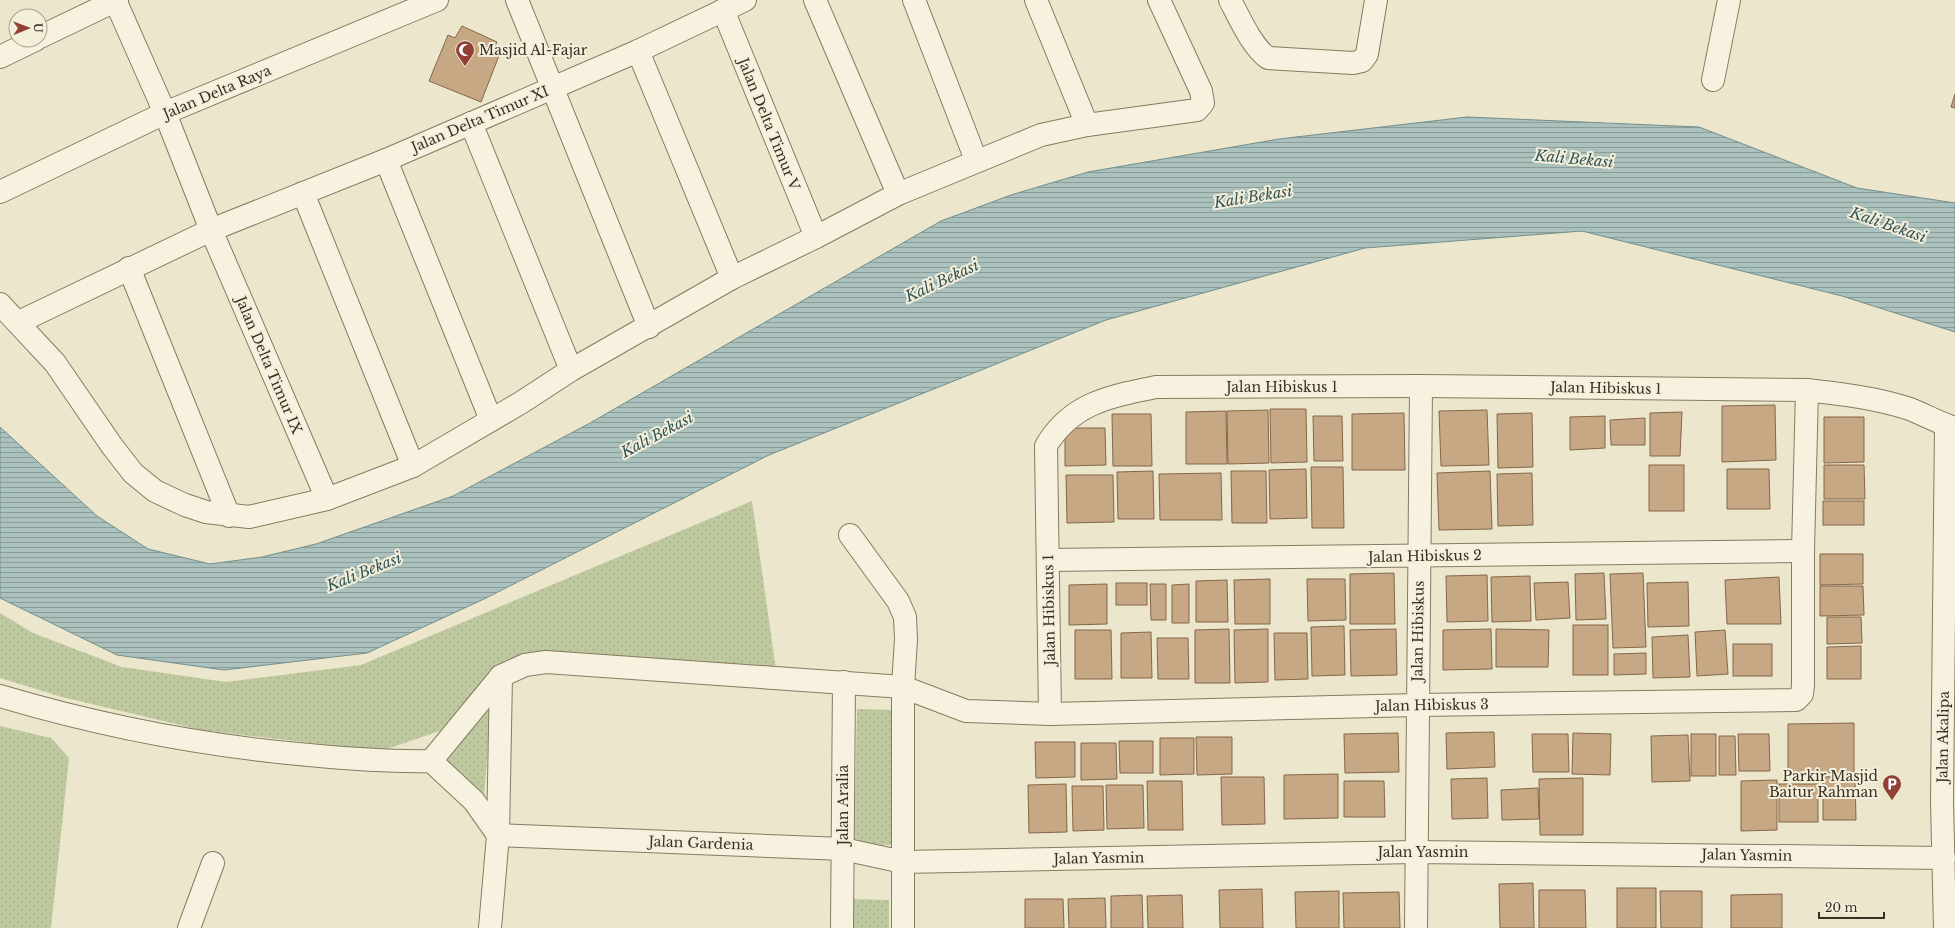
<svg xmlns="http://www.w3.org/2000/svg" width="1955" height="928" viewBox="0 0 1955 928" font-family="'Libre Baskerville',serif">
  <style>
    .garden { fill: url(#garden-dots) }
    .water { fill: url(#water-rules); stroke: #728f8b }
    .building { fill: #c6a885; stroke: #846749 }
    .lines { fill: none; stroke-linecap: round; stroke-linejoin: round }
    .minor-casing { stroke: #877a61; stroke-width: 24 }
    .minor { stroke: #f7f2df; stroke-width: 22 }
    .labels { text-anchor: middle; stroke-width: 4; stroke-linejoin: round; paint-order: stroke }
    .poi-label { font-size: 14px; fill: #393023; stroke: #f3efdb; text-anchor: start }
    .street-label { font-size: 14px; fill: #393023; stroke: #f3efdb }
    .water-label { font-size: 15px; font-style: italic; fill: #345557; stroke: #f3efdb }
  </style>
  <defs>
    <pattern id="garden-dots" width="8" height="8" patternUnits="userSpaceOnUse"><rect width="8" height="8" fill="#bfc9a0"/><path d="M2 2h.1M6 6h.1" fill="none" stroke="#a5ad8a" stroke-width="1.8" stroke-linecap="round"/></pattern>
    <pattern id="water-rules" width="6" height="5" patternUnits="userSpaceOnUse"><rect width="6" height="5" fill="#abc1bd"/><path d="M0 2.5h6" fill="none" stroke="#8c9d99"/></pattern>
  </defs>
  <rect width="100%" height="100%" fill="#ebe6cc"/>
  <!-- garden -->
  <g class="garden">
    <polygon points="752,501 776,670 539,658 487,678 442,730 381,751 201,730 62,697 0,678 0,613 33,633 122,667 226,682 361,665"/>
    <polygon points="491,706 484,797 476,795 441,754"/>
    <polygon points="857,709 892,710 891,845 854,845"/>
    <polygon points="0,726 51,738 69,758 51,928 0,928"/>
    <polygon points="853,899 889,900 889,928 854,928"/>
  </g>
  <!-- water -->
  <polygon class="water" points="1467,117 1699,127 1857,188 1955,203 1955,332 1842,296 1582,231 1365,248 1106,320 769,455 484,599 367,653 224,670 117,655 0,598 0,427 97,516 148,549 210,564 262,557 316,544 453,496 590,423 941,221 1011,195 1088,172 1279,139"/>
  <!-- building -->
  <g class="building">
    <polygon points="462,26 497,42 493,50 500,53 481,102 429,81 448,35 455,38"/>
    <polygon points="1955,94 1955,108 1951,107"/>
    <polygon points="1775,405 1776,460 1722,462 1722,406"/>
    <polygon points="1270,409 1306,409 1307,462 1271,463"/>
    <polygon points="1268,410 1269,463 1228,464 1227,411"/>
    <polygon points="1487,410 1489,465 1441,466 1439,411"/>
    <polygon points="1226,411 1227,464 1186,464 1186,412"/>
    <polygon points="1682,412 1680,456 1650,456 1650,413"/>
    <polygon points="1404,413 1405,470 1352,470 1352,414"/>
    <polygon points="1532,413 1533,467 1498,468 1497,414"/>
    <polygon points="1112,414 1151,414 1152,466 1113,466"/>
    <polygon points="1313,416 1342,416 1343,461 1314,461"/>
    <polygon points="1605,416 1605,448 1570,450 1570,417"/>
    <polygon points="1824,417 1864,417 1864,462 1824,463"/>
    <polygon points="1645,418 1645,445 1611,445 1610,420"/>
    <polygon points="1065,428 1105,428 1106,465 1065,466"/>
    <rect x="1649" y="465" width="35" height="46"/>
    <polygon points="1824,465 1864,465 1865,499 1824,499"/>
    <polygon points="1311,467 1343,467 1344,528 1312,528"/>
    <polygon points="1306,469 1307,518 1270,519 1269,470"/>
    <polygon points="1727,469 1769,469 1770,509 1727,509"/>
    <polygon points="1153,471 1154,519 1118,519 1117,472"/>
    <polygon points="1231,471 1266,471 1267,523 1232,523"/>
    <polygon points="1490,471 1492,529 1439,530 1437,473"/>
    <polygon points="1221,473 1222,520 1160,520 1159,474"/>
    <polygon points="1532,473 1533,525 1498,526 1497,474"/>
    <polygon points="1066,475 1113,475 1114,522 1067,523"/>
    <rect x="1823" y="501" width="41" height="24"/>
    <polygon points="1820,554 1863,554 1863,584 1820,585"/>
    <polygon points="1394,573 1395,624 1350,624 1350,574"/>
    <polygon points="1604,573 1606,619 1576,620 1575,574"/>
    <polygon points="1643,573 1646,647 1613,648 1610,574"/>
    <polygon points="1487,575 1488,621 1447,622 1446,576"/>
    <polygon points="1530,576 1531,621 1492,622 1491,577"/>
    <polygon points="1779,577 1781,624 1727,624 1725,580"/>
    <polygon points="1270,579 1270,624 1235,624 1234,580"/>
    <polygon points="1307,579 1345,579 1346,620 1308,621"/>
    <polygon points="1227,580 1228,622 1196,622 1196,581"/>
    <polygon points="1568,582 1570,618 1536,620 1534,583"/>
    <polygon points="1688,582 1689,626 1648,627 1647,583"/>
    <rect x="1116" y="583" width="31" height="22"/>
    <polygon points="1107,584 1107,624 1069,625 1069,585"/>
    <polygon points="1150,584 1166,584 1166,620 1151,620"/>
    <polygon points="1189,584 1189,623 1172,623 1172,585"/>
    <polygon points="1820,586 1863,586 1864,615 1820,616"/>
    <polygon points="1827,617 1861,617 1862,643 1827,644"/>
    <rect x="1573" y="625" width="35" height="50"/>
    <polygon points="1344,626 1345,675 1312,676 1311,627"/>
    <polygon points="1229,629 1230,683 1195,683 1195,630"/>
    <polygon points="1268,629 1268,682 1235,683 1234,630"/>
    <polygon points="1396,629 1397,675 1351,676 1350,630"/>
    <polygon points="1491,629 1492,669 1443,670 1443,630"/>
    <polygon points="1496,629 1549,630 1548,667 1496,667"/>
    <polygon points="1075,630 1111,630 1112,679 1075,679"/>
    <polygon points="1725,630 1728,674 1697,676 1695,632"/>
    <polygon points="1151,632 1152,678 1121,678 1121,633"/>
    <polygon points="1274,633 1307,633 1308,679 1275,680"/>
    <polygon points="1688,635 1690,677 1653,678 1652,637"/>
    <polygon points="1157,638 1188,638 1189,679 1158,679"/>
    <rect x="1733" y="644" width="39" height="32"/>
    <polygon points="1861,646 1861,679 1827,679 1827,647"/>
    <polygon points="1646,653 1646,674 1614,675 1614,654"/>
    <polygon points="1854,723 1854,772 1788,773 1788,724"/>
    <polygon points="1494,732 1495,767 1447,769 1446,733"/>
    <polygon points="1398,733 1399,772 1345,773 1344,734"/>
    <polygon points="1573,733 1611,734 1610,775 1572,774"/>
    <polygon points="1532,734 1568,734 1569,772 1533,772"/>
    <rect x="1691" y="734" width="25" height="42"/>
    <polygon points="1738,734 1769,734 1770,771 1739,771"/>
    <polygon points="1688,735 1690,781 1652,782 1651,736"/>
    <polygon points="1719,736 1735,736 1736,775 1719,775"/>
    <polygon points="1196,737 1232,737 1232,774 1197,775"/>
    <polygon points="1160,738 1194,738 1194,774 1160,775"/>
    <polygon points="1119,741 1153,741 1153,773 1120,773"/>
    <polygon points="1035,742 1075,742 1075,777 1036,778"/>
    <polygon points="1081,743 1116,743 1117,779 1081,780"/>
    <polygon points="1338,774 1338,818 1284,819 1284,775"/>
    <polygon points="1855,776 1856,820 1823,820 1823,777"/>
    <polygon points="1221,777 1264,777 1265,824 1222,825"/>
    <polygon points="1487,778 1488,818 1452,819 1451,779"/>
    <polygon points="1583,778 1583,835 1540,835 1539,779"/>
    <polygon points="1777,780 1777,830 1741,831 1741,781"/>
    <polygon points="1147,781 1182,781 1183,830 1148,830"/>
    <polygon points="1344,781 1384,781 1385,817 1344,817"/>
    <polygon points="1066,784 1067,832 1029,833 1028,785"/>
    <rect x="1779" y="784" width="39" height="38"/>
    <polygon points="1106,785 1143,785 1144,828 1107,829"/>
    <polygon points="1072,786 1103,786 1104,830 1073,831"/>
    <polygon points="1538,788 1539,819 1502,820 1501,790"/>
    <polygon points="1533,883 1534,928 1500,928 1499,884"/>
    <rect x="1617" y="888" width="39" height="40"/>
    <polygon points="1262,889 1263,928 1220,928 1219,890"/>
    <polygon points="1539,890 1585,890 1586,928 1539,928"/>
    <polygon points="1339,891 1339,928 1296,928 1295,892"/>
    <polygon points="1660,891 1702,891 1702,928 1661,928"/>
    <polygon points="1399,892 1400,928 1344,928 1343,893"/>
    <polygon points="1782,894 1782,928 1731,928 1731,895"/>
    <polygon points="1142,895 1143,928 1111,928 1111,896"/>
    <polygon points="1182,895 1183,928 1148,928 1147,896"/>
    <polygon points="1105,898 1106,928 1069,928 1068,899"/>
    <polygon points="1025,899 1063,899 1064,928 1025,928"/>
  </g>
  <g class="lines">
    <!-- minor casing -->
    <g class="minor-casing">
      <g id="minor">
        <polyline points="115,0 165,113 211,230 327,499"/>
        <polyline points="517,0 649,327"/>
        <polyline points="815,0 898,194"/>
        <polyline points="914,0 976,160"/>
        <polyline points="1036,0 1087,125"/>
        <path d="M1230 0C1239 17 1252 47 1268 58L1353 63 1362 61 1367 54 1376 0"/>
        <polyline points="723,10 816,237"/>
        <polyline points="40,37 117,0"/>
        <polyline points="638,51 732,278"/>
        <polyline points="0,57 35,40"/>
        <polyline points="1713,80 1729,0"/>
        <polyline points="471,123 571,370"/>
        <polyline points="386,160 491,420"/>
        <polyline points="0,192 165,113 437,0"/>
        <polyline points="303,193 413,466"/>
        <polyline points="129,268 229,516"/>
        <polyline points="0,304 55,363 112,446 133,473 155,491 185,505 206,512 249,517 327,499 413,466 522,402 571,370 732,278 816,237 898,194 1041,135 1087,125 1197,110 1203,103 1201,91 1159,0"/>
        <polyline points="19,322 211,230 386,160 638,51 745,0"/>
        <polyline points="850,535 898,601 905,617 906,639 903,687 903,928"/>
        <polyline points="1048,560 1803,551"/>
        <path d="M0 696C101 726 205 746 309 755 351 759 389 762 431 761L474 801 498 835"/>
        <path d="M1050 714 1046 446C1071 403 1111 396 1156 387L1421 386 1807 390C1842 394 1876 398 1910 409 1925 415 1939 423 1955 428"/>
        <polyline points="431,761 501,676"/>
        <polyline points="498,835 843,849 903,862 1416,852 1944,858"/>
        <polyline points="189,928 213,863"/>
        <polyline points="490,928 498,835 501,676 525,665 546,662 903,687 966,711 1050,714 1418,705 1796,700 1802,694 1803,685 1803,551 1807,390"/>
        <polyline points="842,928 844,682"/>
        <polyline points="1416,928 1421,386"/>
        <polyline points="1945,928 1942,802 1946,425"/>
      </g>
    </g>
    <!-- minor -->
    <use href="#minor" class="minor"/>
  </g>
  <!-- icons -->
  <defs>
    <g id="mosque-pin" transform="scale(1)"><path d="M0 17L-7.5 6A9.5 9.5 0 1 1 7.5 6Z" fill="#914136" stroke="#f3efdb"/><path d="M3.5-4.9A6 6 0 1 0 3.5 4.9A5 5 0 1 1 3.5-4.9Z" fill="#fff"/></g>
    <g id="parking-pin" transform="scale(1)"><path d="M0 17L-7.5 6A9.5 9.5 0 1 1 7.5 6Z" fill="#914136" stroke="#f3efdb"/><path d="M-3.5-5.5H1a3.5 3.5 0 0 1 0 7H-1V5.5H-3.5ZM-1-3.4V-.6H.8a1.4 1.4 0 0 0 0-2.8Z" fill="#fff"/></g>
  </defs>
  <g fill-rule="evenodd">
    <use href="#mosque-pin" x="465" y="50"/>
    <use href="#parking-pin" x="1892" y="784"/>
  </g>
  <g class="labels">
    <!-- poi labels -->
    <g class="poi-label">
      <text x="479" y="55">Masjid Al-Fajar</text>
      <text x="1878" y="781" text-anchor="end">Parkir Masjid<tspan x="1878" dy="16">Baitur Rahman</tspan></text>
    </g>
    <!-- street labels -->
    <g class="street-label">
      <text transform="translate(217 92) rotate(-23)" y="5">Jalan Delta Raya</text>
      <text transform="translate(480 119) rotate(-23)" y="5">Jalan Delta Timur XI</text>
      <text transform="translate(769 124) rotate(68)" y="5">Jalan Delta Timur V</text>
      <text transform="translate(269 365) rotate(67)" y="5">Jalan Delta Timur IX</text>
      <text x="1282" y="392">Jalan Hibiskus 1</text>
      <text transform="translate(1606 388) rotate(1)" y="5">Jalan Hibiskus 1</text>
      <text transform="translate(1425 556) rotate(-1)" y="5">Jalan Hibiskus 2</text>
      <text transform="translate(1049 610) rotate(-91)" y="5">Jalan Hibiskus 1</text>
      <text transform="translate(1418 631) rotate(-89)" y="5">Jalan Hibiskus</text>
      <text transform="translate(1432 705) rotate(-1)" y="5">Jalan Hibiskus 3</text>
      <text transform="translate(1943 737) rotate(-89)" y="5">Jalan Akalipa</text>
      <text transform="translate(843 805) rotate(-90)" y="5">Jalan Aralia</text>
      <text transform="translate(701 843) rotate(2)" y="5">Jalan Gardenia</text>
      <text x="1423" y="857">Jalan Yasmin</text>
      <text transform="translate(1747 855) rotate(1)" y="5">Jalan Yasmin</text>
      <text transform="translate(1099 858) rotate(-1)" y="5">Jalan Yasmin</text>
    </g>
    <!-- water labels -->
    <g class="water-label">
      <text transform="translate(1574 159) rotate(5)" y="5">Kali Bekasi</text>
      <text transform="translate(1253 197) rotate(-9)" y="5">Kali Bekasi</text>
      <text transform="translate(1888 225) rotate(19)" y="5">Kali Bekasi</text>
      <text transform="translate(942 281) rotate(-25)" y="5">Kali Bekasi</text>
      <text transform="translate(657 435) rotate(-28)" y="5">Kali Bekasi</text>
      <text transform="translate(364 572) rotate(-22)" y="5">Kali Bekasi</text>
    </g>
  </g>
  <!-- north arrow -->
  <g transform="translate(28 28) rotate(89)"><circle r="19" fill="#f3efdb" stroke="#a9a391"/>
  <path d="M0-3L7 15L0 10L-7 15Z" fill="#914136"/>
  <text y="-6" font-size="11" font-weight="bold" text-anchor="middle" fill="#393023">U</text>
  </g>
  <!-- scale -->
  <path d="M1819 912v6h65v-6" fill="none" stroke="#393023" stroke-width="2"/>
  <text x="1825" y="912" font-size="12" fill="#393023" stroke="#f3efdb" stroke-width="3" paint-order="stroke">20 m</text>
</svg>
